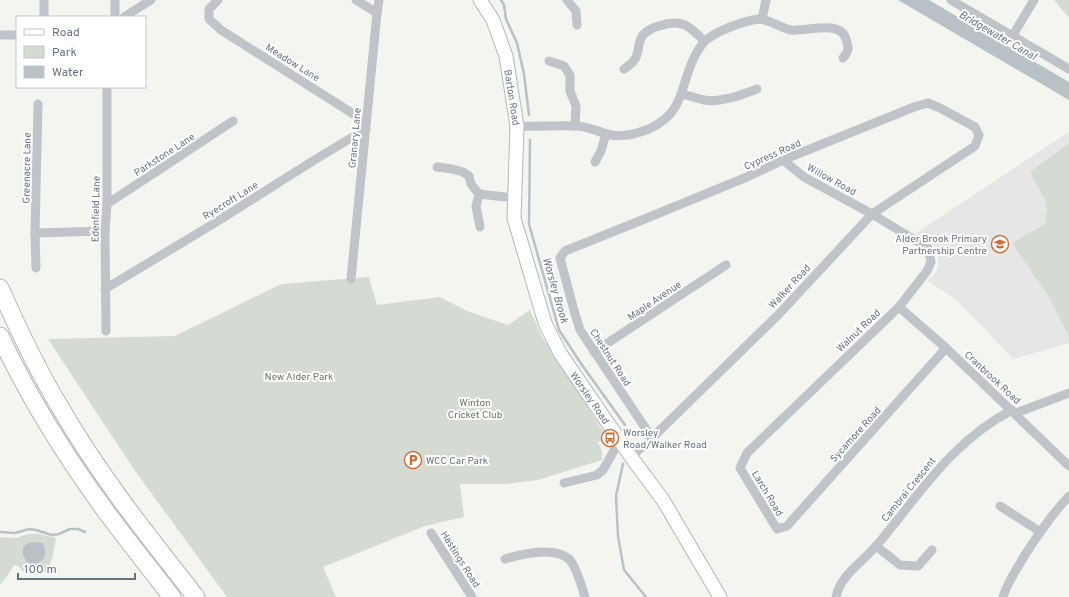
<svg xmlns="http://www.w3.org/2000/svg" width="1069" height="597" viewBox="0 0 1069 597" font-family="Overpass,sans-serif">
  <style>
    .built { fill: #e5e6e5 }
    .green { fill: #d5dbd3 }
    .water { fill: #b8c1c6 }
    .lines { fill: none; stroke-linecap: round; stroke-linejoin: round }
    .stream { stroke: #b8c1c6; stroke-width: 2.5 }
    .secondary-casing { stroke: #b3b7bb; stroke-width: 15 }
    .highway-casing { stroke: #b3b6b9; stroke-width: 19 }
    .street { stroke: #c0c3c7; stroke-width: 9 }
    .secondary { stroke: #fff; stroke-width: 13 }
    .highway { stroke: #fff; stroke-width: 17 }
    .labels { text-anchor: middle; stroke-width: 4; stroke-linejoin: round; paint-order: stroke }
    .street-label { font-size: 10px; fill: #667280; stroke: #fff }
    .poi-label { font-size: 10px; fill: #667280; stroke: #fff; text-anchor: start }
    .park-label { font-size: 10px; fill: #667764; stroke: #fff }
    .water-label { font-size: 11px; font-style: italic; fill: #677984; stroke: #fff }
  </style>
  <rect width="100%" height="100%" fill="#f4f5f1"/>
  <!-- built -->
  <polygon class="built" points="1069,132 1069,343 1013,359 983,327 954,298 928,281 938,269 938,257 934,247 929,241 915,234"/>
  <!-- green -->
  <g class="green">
    <polygon points="1054,0 1069,0 1069,18"/>
    <polygon points="1069,143 1069,337 1051,300 1012,243 1045,224 1047,211 1045,200 1030,172"/>
    <polygon points="369,277 377,305 440,297 467,311 508,325 530,310 543,339 556,356 607,438 598,442 602,451 602,460 538,480 506,484 460,484 464,517 425,526 323,567 336,597 227,597 133,468 48,339 175,336 281,284"/>
    <path d="M28 534H40L56 538 52 559 47 571C38 574 30 577 22 570 19 567 18 565 14 565L6 578 0 585V537L16 538Z"/>
  </g>
  <!-- water -->
  <g class="water">
    <polygon points="898,0 929,0 1069,82 1069,100"/>
    <path d="M35 542 43 543C48 556 43 567 27 562L23 555V547L28 543Z"/>
  </g>
  <g class="lines">
    <!-- stream -->
    <g class="stream">
      <polyline points="501,0 504,5 506,19 517,43 524,74 529,115"/>
      <polyline points="530,140 529,224 559,330 582,365 625,425"/>
      <polyline points="623,464 616,496 618,536 624,570 646,597"/>
      <polyline points="0,532 15,533 29,529 36,530 52,535 59,534 70,529 78,529 85,532"/>
    </g>
    <!-- secondary casing -->
    <g class="secondary-casing">
      <g id="secondary">
        <path id="s1" d="M480 0 493 20 506 56 517 126 514 218 545 323 560 353 631 457 663 500 720 597"/>
      </g>
    </g>
    <!-- highway casing -->
    <g class="highway-casing">
      <g id="highway">
        <path d="M0 288C18 329 37 369 60 407 99 475 148 536 196 597"/>
        <path d="M0 336C29 398 66 457 107 513 128 541 150 569 172 597"/>
      </g>
    </g>
    <!-- street -->
    <g class="street">
      <polyline points="44,0 44,17"/>
      <polyline points="115,0 115,17"/>
      <polyline points="218,0 209,9 209,19 221,30 366,122"/>
      <polyline points="356,0 377,13"/>
      <polyline points="567,0 576,11 577,25"/>
      <polyline points="951,0 1069,69"/>
      <polyline points="124,17 151,0"/>
      <polyline points="762,19 766,0"/>
      <polyline points="0,35 17,35"/>
      <polyline points="1013,35 1034,0"/>
      <polyline points="549,61 564,66 570,75 570,91 576,106 575,126"/>
      <path d="M624 69C628 66 633 63 635 59 640 51 637 42 643 35 647 31 654 27 659 26 681 18 690 26 704 41"/>
      <path d="M682 94C689 96 697 98 704 100 722 103 740 95 757 89"/>
      <path d="M517 126C537 127 556 125 575 126 586 126 594 130 604 133 618 139 636 134 649 129 688 111 679 82 697 52 700 48 702 43 706 40 719 30 743 21 759 19 768 19 781 28 791 30 806 32 840 19 846 39 849 47 849 51 843 58"/>
      <polyline points="783,160 804,177 872,214 928,248 931,262 927,271 899,307 747,453 740,468 777,529 787,526 946,348"/>
      <polyline points="595,162 601,151 606,134"/>
      <polyline points="437,167 452,169 463,172 469,176 471,184 479,194 476,206 480,227"/>
      <polyline points="479,194 514,198"/>
      <polyline points="107,204 233,121"/>
      <polyline points="35,233 105,231"/>
      <polyline points="36,268 35,233 38,104"/>
      <polyline points="351,279 377,13 379,0"/>
      <polyline points="105,289 213,224 316,159 366,129"/>
      <polyline points="899,307 946,348 1069,466"/>
      <polyline points="106,331 105,231 107,204 107,87"/>
      <polyline points="594,352 726,265"/>
      <polyline points="1016,413 1069,393"/>
      <polyline points="631,457 652,438 779,314 872,214 975,146 979,135 975,127 940,108 928,103 914,107 783,160 747,177 647,218 565,251 560,258 573,307 580,330 652,438"/>
      <polyline points="564,483 597,475 603,470 620,440"/>
      <polyline points="1000,506 1039,531"/>
      <polyline points="431,533 472,597"/>
      <polyline points="876,546 900,565 918,566 932,550"/>
      <path d="M505 559C522 554 554 546 569 559 576 566 582 587 585 597"/>
      <path d="M836 597C841 574 863 562 877 545 920 494 951 442 1012 410"/>
      <path d="M1003 597C1007 583 1016 571 1023 558 1037 536 1051 515 1069 496"/>
    </g>
    <!-- secondary -->
    <use href="#secondary" class="secondary"/>
    <!-- highway -->
    <use href="#highway" class="highway"/>
  </g>
  <!-- icons -->
  <defs>
    <g id="school-ring" transform="scale(0.9)"><circle r="9.5" fill="#fff" stroke="#d46932" stroke-width="1.5"/><path d="M0-5L7-2L0 1L-7-2ZM-4 1L0 2.5L4 1V4Q0 6-4 4Z" fill="#d46932"/></g>
    <g id="bus-ring" transform="scale(0.9)"><circle r="9.5" fill="#fff" stroke="#d46932" stroke-width="1.5"/><path d="M-5-6H5V4H4V6H2V4H-2V6H-4V4H-5ZM-3.5-4V0h7V-4ZM-3.5 1.2v1.5H-2V1.2ZM2 1.2v1.5H3.5V1.2Z" fill="#d46932"/></g>
    <g id="parking-ring" transform="scale(0.9)"><circle r="9.5" fill="#fff" stroke="#d46932" stroke-width="1.5"/><path d="M-3.5-5.5H1a3.5 3.5 0 0 1 0 7H-1V5.5H-3.5ZM-1-3.4V-.6H.8a1.4 1.4 0 0 0 0-2.8Z" fill="#d46932"/></g>
  </defs>
  <g fill-rule="evenodd">
    <use href="#school-ring" x="1000" y="244"/>
    <use href="#bus-ring" x="610" y="438"/>
    <use href="#parking-ring" x="413" y="460"/>
  </g>
  <g class="labels">
    <!-- street labels -->
    <g class="street-label">
      <text transform="translate(293 62) rotate(32)" y="4">Meadow Lane</text>
      <text dy="4" stroke="none"><textPath href="#s1" startOffset="104">Barton Road</textPath></text>
      <text transform="translate(354 138) rotate(-85)" y="4">Granary Lane</text>
      <text transform="translate(164 154) rotate(-33)" y="4">Parkstone Lane</text>
      <text transform="translate(772 154) rotate(-24)" y="4">Cypress Road</text>
      <text transform="translate(26 168) rotate(-89)" y="4">Greenacre Lane</text>
      <text transform="translate(832 179) rotate(29)" y="4">Willow Road</text>
      <text transform="translate(230 200) rotate(-32)" y="4">Ryecroft Lane</text>
      <text transform="translate(95 209) rotate(-89)" y="4">Edenfield Lane</text>
      <text transform="translate(789 286) rotate(-47)" y="4">Walker Road</text>
      <text transform="translate(654 300) rotate(-34)" y="4">Maple Avenue</text>
      <text transform="translate(858 330) rotate(-44)" y="4">Walnut Road</text>
      <text transform="translate(611 357) rotate(57)" y="4">Chestnut Road</text>
      <text transform="translate(993 377) rotate(43)" y="4">Cranbrook Road</text>
      <text dy="4" stroke="none"><textPath href="#s1" startOffset="422">Worsley Road</textPath></text>
      <text transform="translate(855 434) rotate(-48)" y="4">Sycamore Road</text>
      <text transform="translate(908 489) rotate(-51)" y="4">Cambrai Crescent</text>
      <text transform="translate(768 493) rotate(59)" y="4">Larch Road</text>
      <text transform="translate(461 559) rotate(58)" y="4">Hastings Road</text>
    </g>
    <!-- poi labels -->
    <g class="poi-label">
      <text x="987" y="242" text-anchor="end">Alder Brook Primary<tspan x="987" dy="12">Partnership Centre</tspan></text>
      <text x="623" y="436">Worsley<tspan x="623" dy="12">Road/Walker Road</tspan></text>
      <text x="426" y="464">WCC Car Park</text>
    </g>
    <!-- park labels -->
    <g class="park-label">
      <text x="299" y="380">New Alder Park</text>
      <text x="475" y="406">Winton<tspan x="475" dy="12">Cricket Club</tspan></text>
    </g>
    <!-- water labels -->
    <g class="water-label">
      <text transform="translate(998 35) rotate(30)" y="4">Bridgewater Canal</text>
      <text transform="translate(556 290) rotate(74)" y="4">Worsley Brook</text>
    </g>
  </g>
  <!-- legend -->
  <rect x="16" y="16" width="130" height="72" fill="#ffffff" stroke="#c2c7cc"/>
  <rect x="24" y="29" width="20" height="6" fill="#ffffff" stroke="#c2c7cc"/>
  <text x="52" y="36" font-size="12" fill="#667280">Road</text>
  <rect x="24" y="46" width="20" height="12" fill="#d5dbd3" stroke="#c2c7cc"/>
  <text x="52" y="56" font-size="12" fill="#667280">Park</text>
  <rect x="24" y="66" width="20" height="12" fill="#b8c1c6" stroke="#c2c7cc"/>
  <text x="52" y="76" font-size="12" fill="#667280">Water</text>
  <!-- scale -->
  <path d="M18 573v6h117v-6" fill="none" stroke="#667280" stroke-width="2"/>
  <text x="24" y="573" font-size="12" fill="#667280" stroke="#ffffff" stroke-width="3" paint-order="stroke">100 m</text>
</svg>
